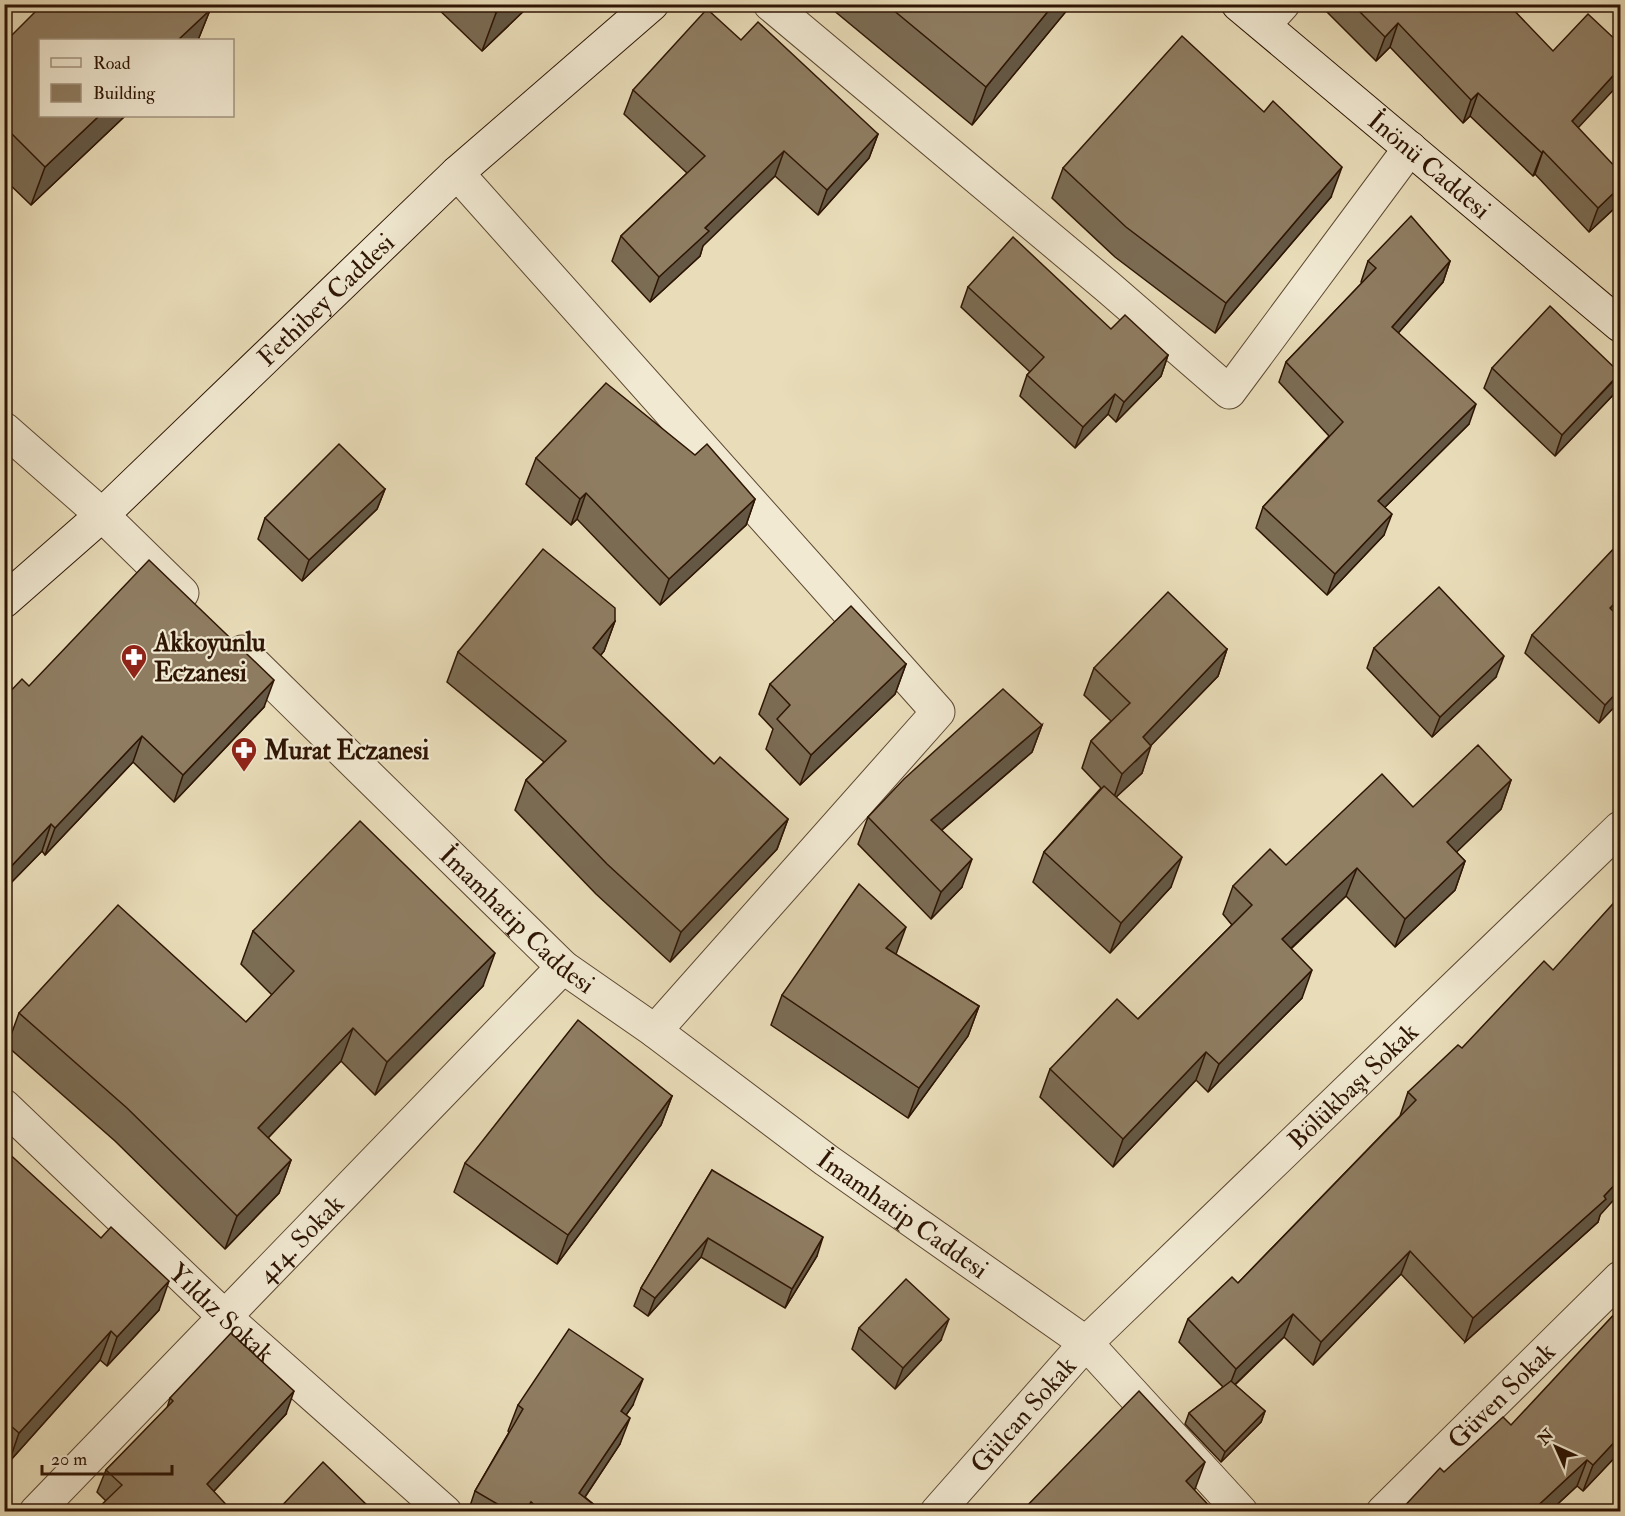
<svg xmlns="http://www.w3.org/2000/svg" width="1625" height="1516" viewBox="0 0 1625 1516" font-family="'IM FELL Double Pica',serif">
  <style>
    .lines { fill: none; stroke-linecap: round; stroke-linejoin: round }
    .street-casing { stroke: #5d4731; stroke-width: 35 }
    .secondary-casing { stroke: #2e1504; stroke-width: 35 }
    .street { stroke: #f1e9d2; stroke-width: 33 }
    .secondary { stroke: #f1e9d2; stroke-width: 33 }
    .wall { fill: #7b6c54; stroke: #2e1504; stroke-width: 1.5 }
    .shaded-wall { fill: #645845; stroke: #2e1504; stroke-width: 1.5 }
    .building { fill: #8f7d62; stroke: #2e1504; stroke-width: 1.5 }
    .labels { text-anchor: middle; stroke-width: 4.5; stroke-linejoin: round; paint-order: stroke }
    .street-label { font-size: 26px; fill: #2e1504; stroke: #f1e9d2 }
    .poi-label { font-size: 26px; font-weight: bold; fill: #2e1504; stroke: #f1e9d2; text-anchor: start }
  </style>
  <rect width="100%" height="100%" fill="#e9ddb9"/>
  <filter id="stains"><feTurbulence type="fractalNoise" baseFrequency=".00333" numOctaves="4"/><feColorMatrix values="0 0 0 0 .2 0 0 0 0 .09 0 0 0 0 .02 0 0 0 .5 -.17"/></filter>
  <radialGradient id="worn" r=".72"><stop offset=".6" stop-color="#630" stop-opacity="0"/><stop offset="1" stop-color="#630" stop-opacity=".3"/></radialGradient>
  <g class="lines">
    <!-- street casing -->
    <g class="street-casing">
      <g id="street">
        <polyline points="770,4 1108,287 1229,392 1410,148"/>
        <polyline points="1264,25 1283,4"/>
        <polyline points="457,173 938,712 655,1031"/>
        <polyline points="4,429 102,515 182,593"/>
        <path id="s1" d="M242 652 563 967 655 1031 826 1160 1086 1343 1241 1512"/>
        <path id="s2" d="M4 1106 226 1318 445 1512"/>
        <path id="s3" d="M36 1512 563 967"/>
        <path id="s4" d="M937 1512 1086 1343 1620 828"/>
        <path id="s5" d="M1383 1512 1620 1278"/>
      </g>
    </g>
    <!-- secondary casing -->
    <g class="secondary-casing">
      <g id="secondary">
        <path id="s6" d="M1238 4 1620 325"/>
        <path id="s7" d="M4 601 102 515 457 173 652 4"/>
      </g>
    </g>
    <!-- street -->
    <use href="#street" class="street"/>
    <!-- secondary -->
    <use href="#secondary" class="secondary"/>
  </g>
  <!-- wall -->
  <g class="wall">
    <polygon points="261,4 272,4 266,10"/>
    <polygon points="433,4 531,4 482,51"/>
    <polygon points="826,4 1069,4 1068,9 972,125"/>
    <polygon points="1319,4 1508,4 1578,128 1619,204 1589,232 1535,174 1533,176 1470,116 1463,123 1390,47 1376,61"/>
    <polygon points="210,10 198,40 40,40 40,116 125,116 31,205 4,179 4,43"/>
    <polygon points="741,40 878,134 869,158 818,215 775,176 703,245 700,256 650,302 612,261 621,236 687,173 624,114 633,90"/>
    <polygon points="1063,168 1331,197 1215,333 1115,257 1052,198"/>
    <polygon points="1368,261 1450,261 1443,282 1398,333 1469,424 1385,507 1384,535 1327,595 1256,528 1263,507 1329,436 1279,382 1286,362 1362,283 1361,282"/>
    <polygon points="968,287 1111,329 1168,355 1161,376 1116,422 1108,414 1075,448 1020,396 1027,375 1030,372 961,307"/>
    <polygon points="1492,368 1614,394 1555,456 1484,388"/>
    <polygon points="695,455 755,499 746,525 660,605 577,519 571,525 526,484 536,458"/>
    <polygon points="385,489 377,509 302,581 258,539 265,518"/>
    <polygon points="1617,614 1620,701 1599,723 1525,653 1532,635"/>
    <polygon points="615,621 604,651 600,656 714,764 788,819 777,849 670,962 596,894 515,810 526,780 544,762 447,682 458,652"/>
    <polygon points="1374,648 1496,677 1432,737 1367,668"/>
    <polygon points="1227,649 1218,676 1150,746 1142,773 1116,797 1171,887 1110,953 1033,882 1044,852 1101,788 1082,768 1091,741 1111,721 1084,695 1094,668"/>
    <polygon points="906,664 895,694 800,785 766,749 773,729 759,714 770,684"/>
    <polygon points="29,686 264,707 174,802 133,762 45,855 42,851 4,890 4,698"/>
    <polygon points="1042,725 1032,752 942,830 962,887 931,919 858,844 868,817"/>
    <polygon points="1511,780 1501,809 1456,852 1465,861 1455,890 1395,947 1346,896 1291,949 1302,998 1208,1092 1196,1080 1113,1167 1040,1097 1050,1069 1138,1019 1232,925 1223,914 1233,886 1286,865 1413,807"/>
    <polygon points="253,931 483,986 375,1095 341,1061 268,1138 291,1160 279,1193 225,1249 115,1141 7,1046 19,1013 246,1022 272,995 241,964"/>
    <polygon points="896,955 979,1006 968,1036 908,1118 771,1025 782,995"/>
    <polygon points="1408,1092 1600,1215 1598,1222 1465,1342 1401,1274 1313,1365 1284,1337 1235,1385 1265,1411 1261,1422 1221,1462 1185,1424 1189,1413 1223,1387 1179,1342 1188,1319 1238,1283 1400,1116"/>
    <polygon points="672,1096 661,1125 557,1264 454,1192 465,1163"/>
    <polygon points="4,1149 159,1310 107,1366 100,1360 9,1462 4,1458"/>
    <polygon points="712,1170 817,1256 785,1308 701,1257 648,1316 634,1306 641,1288"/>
    <polygon points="859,1328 941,1340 895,1389 852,1349"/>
    <polygon points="170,1398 286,1414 214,1491 106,1501 97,1492 106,1470 167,1408"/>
    <polygon points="518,1405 633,1405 626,1415 620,1444 585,1497 603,1512 468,1512 475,1491 509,1432 508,1431"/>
    <polygon points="1511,1425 1620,1452 1583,1491 1577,1486 1549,1512 1399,1512 1444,1472"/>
  </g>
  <!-- shaded-wall -->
  <g class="shaded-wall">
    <polygon points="504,4 531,4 482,51 496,13"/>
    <polygon points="1054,4 1069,4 1068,9 972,125 986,87"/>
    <polygon points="210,10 198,40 178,40"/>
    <polygon points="1398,23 1390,47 1376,61 1385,37"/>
    <polygon points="1620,68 1620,83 1563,144 1572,121"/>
    <polygon points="1478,93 1470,116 1463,123 1471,100"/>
    <polygon points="99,116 125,116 31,205 45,167"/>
    <polygon points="878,134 869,158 818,215 827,190"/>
    <polygon points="784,151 775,176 703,246 700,256 650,302 659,277 705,228"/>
    <polygon points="1543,151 1535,174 1533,176 1542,153"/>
    <polygon points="1342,167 1331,197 1215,333 1226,303"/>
    <polygon points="1620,187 1620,201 1619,204 1589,232 1598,208"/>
    <polygon points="1450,261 1443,282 1385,348 1392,327"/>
    <polygon points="1168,355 1161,376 1116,422 1124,402"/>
    <polygon points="1620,374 1614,394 1555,456 1562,435"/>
    <polygon points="1115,394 1108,414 1075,448 1083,427"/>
    <polygon points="1476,404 1469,424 1370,522 1378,501"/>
    <polygon points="385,489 377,509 302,581 309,560"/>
    <polygon points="586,493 577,519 571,525 580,499"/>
    <polygon points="755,499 746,525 660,605 669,579"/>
    <polygon points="1392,514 1384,535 1327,595 1335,574"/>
    <polygon points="1620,598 1620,610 1604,626 1610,608"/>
    <polygon points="615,621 604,651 582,678 593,648"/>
    <polygon points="1227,649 1218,676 1135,762 1151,746 1142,773 1113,800 1122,774 1143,737"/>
    <polygon points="1504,656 1496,677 1432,737 1440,717"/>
    <polygon points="906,664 895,694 800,785 811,755"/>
    <polygon points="274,680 264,707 174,802 183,775"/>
    <polygon points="1620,689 1620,701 1599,723 1605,705"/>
    <polygon points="1042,725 1032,752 922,847 931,820"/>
    <polygon points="142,736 133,762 45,855 55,828"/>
    <polygon points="1511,780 1501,809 1437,871 1447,842"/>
    <polygon points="788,819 777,849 670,962 681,932"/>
    <polygon points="51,824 42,851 4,890 4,874"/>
    <polygon points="1182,857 1171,887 1110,953 1121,923"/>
    <polygon points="972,859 962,887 931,919 941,892"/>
    <polygon points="1465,861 1455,890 1395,947 1405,919"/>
    <polygon points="1357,868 1346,896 1271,967 1282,939"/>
    <polygon points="906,927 895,957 886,948"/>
    <polygon points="495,953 483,986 375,1095 387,1062"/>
    <polygon points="1312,970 1302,998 1208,1092 1219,1064"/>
    <polygon points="979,1006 968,1036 908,1118 919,1088"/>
    <polygon points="353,1028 341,1061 246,1161 258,1128"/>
    <polygon points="1206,1052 1196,1080 1113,1167 1123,1139"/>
    <polygon points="672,1096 661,1125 557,1264 568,1235"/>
    <polygon points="291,1160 279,1193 225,1249 237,1216"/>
    <polygon points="1620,1179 1620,1193 1600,1215 1598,1222 1465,1342 1473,1318 1604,1196"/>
    <polygon points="823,1237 817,1256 785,1308 792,1289"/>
    <polygon points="708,1238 701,1257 648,1316 655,1298"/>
    <polygon points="1410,1251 1401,1274 1313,1365 1321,1342"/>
    <polygon points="169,1281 159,1310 107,1366 117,1337"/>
    <polygon points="1293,1314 1284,1337 1227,1392 1236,1369"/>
    <polygon points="949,1319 941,1340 895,1389 903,1368"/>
    <polygon points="111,1331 100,1360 9,1462 19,1433"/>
    <polygon points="643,1379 633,1405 611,1437 621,1411"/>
    <polygon points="294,1391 286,1414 199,1507 207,1484"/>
    <polygon points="1265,1411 1261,1422 1221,1462 1225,1452"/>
    <polygon points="630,1418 620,1444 575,1512 579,1493"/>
    <polygon points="1620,1436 1620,1452 1583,1491 1593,1465"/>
    <polygon points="1587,1460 1577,1486 1549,1512 1531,1512"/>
    <polygon points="1205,1462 1195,1489 1176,1508 1186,1481"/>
  </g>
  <!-- building -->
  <g class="building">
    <polygon points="43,4 204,4 210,10 178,40 40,40 40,116 99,116 45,167 4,126 4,43"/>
    <polygon points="487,4 504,4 496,13"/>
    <polygon points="886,4 1054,4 986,87"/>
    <polygon points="1352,4 1508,4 1553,51 1588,14 1620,44 1620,68 1572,121 1620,172 1620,187 1598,208 1543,151 1542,153 1478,93 1471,100 1398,23 1385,37"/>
    <polygon points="707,9 741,40 758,22 878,134 827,190 784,151 705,228 709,231 659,277 621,236 705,156 633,90"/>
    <polygon points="1182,36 1264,112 1273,101 1342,167 1226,303 1126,227 1063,168"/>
    <polygon points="1411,216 1450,261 1392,327 1476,404 1378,501 1392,514 1335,574 1263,507 1343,422 1286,362 1376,268 1368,261"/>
    <polygon points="1013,237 1111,329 1125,315 1168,355 1124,402 1115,394 1083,427 1027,375 1044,357 968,287"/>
    <polygon points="1550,306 1620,373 1562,435 1492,368"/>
    <polygon points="606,383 695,455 707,444 755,499 669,579 586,493 580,499 536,458"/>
    <polygon points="339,444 385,489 309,560 265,518"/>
    <polygon points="1620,542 1620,598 1610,608 1620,618 1620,689 1605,705 1532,635"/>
    <polygon points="543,549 615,608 615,621 593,648 714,764 720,757 788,819 681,932 607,864 526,780 566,741 458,652"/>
    <polygon points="149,560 274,680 183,775 142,736 55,828 51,824 4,874 4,698 22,679 29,686"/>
    <polygon points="1439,587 1504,656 1440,717 1374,648"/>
    <polygon points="1168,592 1227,649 1143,737 1151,746 1122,774 1091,741 1130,703 1094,668"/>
    <polygon points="851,606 906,664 811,755 777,719 790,705 770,684"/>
    <polygon points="1003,689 1042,725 931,820 972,859 941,892 868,817 904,779"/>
    <polygon points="1478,745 1511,780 1447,842 1465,861 1405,919 1357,868 1282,939 1312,970 1219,1064 1206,1052 1123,1139 1050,1069 1117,999 1138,1019 1252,905 1233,886 1270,849 1286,865 1382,774 1413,807"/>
    <polygon points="1104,786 1182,857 1121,923 1044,852"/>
    <polygon points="360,821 495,953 387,1062 353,1028 258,1128 291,1160 237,1216 127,1108 19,1013 118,905 246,1022 294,971 253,931"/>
    <polygon points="859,884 906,927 886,948 979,1006 919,1088 782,995"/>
    <polygon points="1620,896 1620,1179 1604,1196 1606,1199 1473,1318 1410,1251 1321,1342 1293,1314 1236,1369 1188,1319 1232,1277 1238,1283 1416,1100 1408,1092 1458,1045 1462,1048 1544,961 1553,970"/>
    <polygon points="578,1020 672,1096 568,1235 465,1163"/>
    <polygon points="4,1149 101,1238 111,1227 169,1281 117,1337 111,1331 19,1433 4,1420"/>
    <polygon points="712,1170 823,1237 792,1289 708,1238 655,1298 641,1288"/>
    <polygon points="906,1279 949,1319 903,1368 859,1328"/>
    <polygon points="1620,1308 1620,1436 1593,1465 1587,1460 1531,1512 1399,1512 1440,1468 1444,1472 1503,1417 1511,1425"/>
    <polygon points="569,1329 643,1379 621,1411 630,1418 579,1493 603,1512 542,1512 531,1502 525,1512 511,1512 475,1491 523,1409 518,1405"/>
    <polygon points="231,1333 294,1391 207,1484 233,1512 94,1512 122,1485 106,1470 173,1401 170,1398"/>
    <polygon points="1231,1381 1265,1411 1225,1452 1189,1413"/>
    <polygon points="1139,1391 1205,1462 1186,1481 1215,1512 1021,1512"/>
    <polygon points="323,1462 374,1512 276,1512"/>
  </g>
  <!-- icons -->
  <defs>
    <g id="pharmacy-pin" transform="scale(1.35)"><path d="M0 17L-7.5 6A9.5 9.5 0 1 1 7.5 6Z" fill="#8f2418" stroke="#f1e9d2"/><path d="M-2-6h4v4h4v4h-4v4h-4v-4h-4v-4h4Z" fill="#fff"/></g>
  </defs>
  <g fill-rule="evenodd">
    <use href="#pharmacy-pin" x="134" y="657"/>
    <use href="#pharmacy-pin" x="244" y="750"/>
  </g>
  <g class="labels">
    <!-- street labels -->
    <g class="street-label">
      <text dy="9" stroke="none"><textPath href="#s6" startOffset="250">İnönü Caddesi</textPath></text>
      <text dy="9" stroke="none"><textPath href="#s7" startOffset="441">Fethibey Caddesi</textPath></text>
      <text dy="9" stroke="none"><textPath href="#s1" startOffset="384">İmamhatip Caddesi</textPath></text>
      <text dy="9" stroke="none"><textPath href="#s4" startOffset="596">Bölükbaşı Sokak</textPath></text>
      <text dy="9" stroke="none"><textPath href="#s1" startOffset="870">İmamhatip Caddesi</textPath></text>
      <text dy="9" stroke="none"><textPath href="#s3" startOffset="380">414. Sokak</textPath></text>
      <text dy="9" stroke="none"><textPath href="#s2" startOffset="300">Yıldız Sokak</textPath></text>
      <text dy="9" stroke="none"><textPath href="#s5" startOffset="166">Güven Sokak</textPath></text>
      <text dy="9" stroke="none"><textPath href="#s4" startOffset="130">Gülcan Sokak</textPath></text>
    </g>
    <!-- poi labels -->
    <g class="poi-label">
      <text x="154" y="651">Akkoyunlu<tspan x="154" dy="30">Eczanesi</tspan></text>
      <text x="264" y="759">Murat Eczanesi</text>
    </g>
  </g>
  <!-- margin -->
  <rect width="1625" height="1516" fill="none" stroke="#e9ddb9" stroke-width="24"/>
  <rect x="6" y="6" width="1613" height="1504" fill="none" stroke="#2e1504" stroke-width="3"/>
  <rect x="12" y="12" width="1601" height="1492" fill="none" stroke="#2e1504" stroke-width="1.5"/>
  <!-- legend -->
  <rect x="39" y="39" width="195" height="78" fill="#f1e9d2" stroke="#a39480" stroke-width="1.5"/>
  <rect x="51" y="58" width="30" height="9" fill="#f1e9d2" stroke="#a39480" stroke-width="1.5"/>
  <text x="93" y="69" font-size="18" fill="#2e1504">Road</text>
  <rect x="51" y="84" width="30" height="18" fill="#8f7d62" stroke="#a39480" stroke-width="1.5"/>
  <text x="93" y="99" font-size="18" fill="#2e1504">Building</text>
  <!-- north arrow -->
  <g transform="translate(1556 1447) rotate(315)" stroke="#f1e9d2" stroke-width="4.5" paint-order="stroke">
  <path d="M0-4.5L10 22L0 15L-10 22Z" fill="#2e1504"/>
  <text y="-9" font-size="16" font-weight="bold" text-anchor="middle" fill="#2e1504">N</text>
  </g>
  <!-- scale -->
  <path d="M42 1465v9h130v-9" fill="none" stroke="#2e1504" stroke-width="3"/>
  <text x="51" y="1465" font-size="18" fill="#2e1504" stroke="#f1e9d2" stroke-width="4.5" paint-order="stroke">20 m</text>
  <rect width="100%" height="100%" filter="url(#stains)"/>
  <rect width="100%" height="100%" fill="url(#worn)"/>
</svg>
